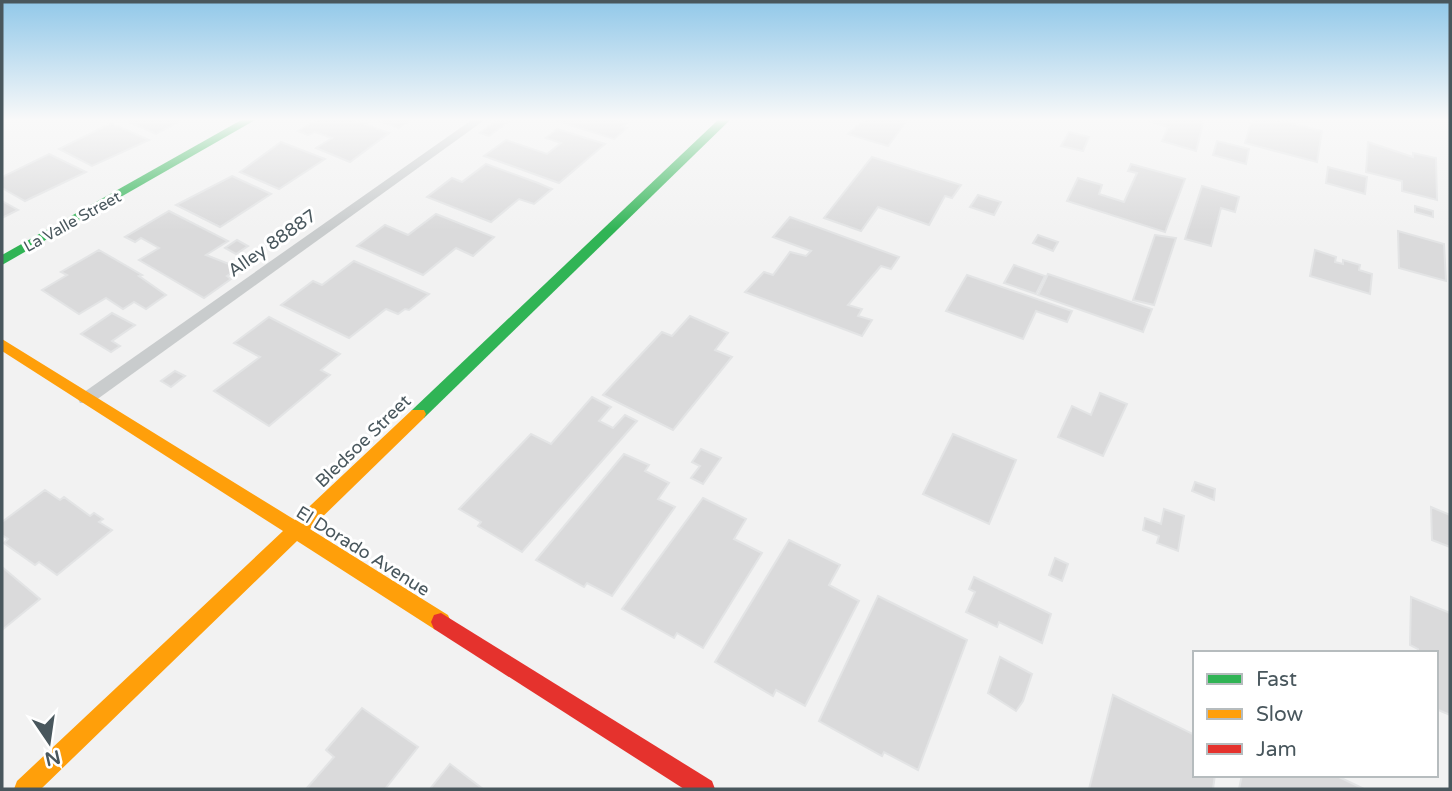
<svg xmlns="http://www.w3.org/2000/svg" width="1452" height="791" viewBox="0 0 1452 791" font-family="'Varela Round',sans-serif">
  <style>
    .building { fill: #dadadb; stroke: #e3e4e5; stroke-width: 2 }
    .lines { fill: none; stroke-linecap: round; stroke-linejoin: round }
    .lane { fill: #c9cccd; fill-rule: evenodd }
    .fast { fill: #30b455; fill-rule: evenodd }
    .slow { fill: #ff9f0a; fill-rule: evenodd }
    .jam { fill: #e5322d; fill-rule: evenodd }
    .labels { text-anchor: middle; stroke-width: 6; stroke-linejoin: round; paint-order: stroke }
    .far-street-label { font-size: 16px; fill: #49575d; stroke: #fff }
    .street-label { font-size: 18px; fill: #49575d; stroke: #fff }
  </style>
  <rect width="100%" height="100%" fill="#f2f2f2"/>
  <!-- building -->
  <g class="building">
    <polygon points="122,119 184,119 156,134"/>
    <polygon points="318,119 353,119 389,133 350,162 316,148 332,138 315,132 308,135 298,131"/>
    <polygon points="373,119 412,119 399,128"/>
    <polygon points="498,119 508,122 489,136 480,133"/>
    <polygon points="551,119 618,119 627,123 623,127 627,128 614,139"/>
    <polygon points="865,119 908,119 888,146 848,134"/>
    <polygon points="1141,119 1204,119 1196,151 1162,141 1168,127"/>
    <polygon points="1252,119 1275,119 1322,131 1317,162 1245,143"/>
    <polygon points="111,123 149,140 92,166 59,149"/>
    <polygon points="557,129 605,144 559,183 484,156 506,140 547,154 561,143 546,138"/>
    <polygon points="1069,132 1089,137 1083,151 1061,146"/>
    <polygon points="1217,141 1249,149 1246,164 1213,155"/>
    <polygon points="281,142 325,159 279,189 240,172"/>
    <polygon points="1368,142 1413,157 1413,153 1436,158 1437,200 1402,191 1402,181 1366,172"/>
    <polygon points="49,154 86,172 25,201 2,188 2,177"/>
    <polygon points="872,157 961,185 952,198 945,196 929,225 878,207 861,231 824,218"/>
    <polygon points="486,164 538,183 552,189 534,204 519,199 491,222 427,197 452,178 462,182"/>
    <polygon points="1131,164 1185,179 1165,232 1067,201 1078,178 1102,185 1099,194 1124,202 1137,173 1128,171"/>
    <polygon points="1328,167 1367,177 1365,194 1326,183"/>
    <polygon points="232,176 271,194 220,227 176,205"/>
    <polygon points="1202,186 1239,197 1235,212 1221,208 1211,246 1185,239"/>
    <polygon points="978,195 1001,202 994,215 970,207"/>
    <polygon points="2,201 18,210 2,218"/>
    <polygon points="1415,206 1433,211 1433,217 1415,212"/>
    <polygon points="169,211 228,241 206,255 239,268 227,276 231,279 204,298 139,260 159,248 141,238 135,242 125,237"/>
    <polygon points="436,214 494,237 473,256 456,248 423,275 357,246 385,225 408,235"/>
    <polygon points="790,217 899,257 891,269 881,266 848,305 862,309 858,316 872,320 862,336 745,292 764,272 773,275 790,252 806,256 811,251 773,237"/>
    <polygon points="1398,231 1444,244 1446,281 1399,268"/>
    <polygon points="1038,235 1058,242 1053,251 1033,243"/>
    <polygon points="1155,235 1176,238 1154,305 1133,300"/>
    <polygon points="237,240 248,246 236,254 225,248"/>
    <polygon points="99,250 142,275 139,276 166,295 146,309 134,302 123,309 106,298 79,314 42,290 67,275 61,272"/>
    <polygon points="1315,250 1336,257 1335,262 1343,264 1343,260 1360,265 1359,270 1372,274 1370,294 1310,276"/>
    <polygon points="354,261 429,294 409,310 405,309 398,314 386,309 349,338 281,305 313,281 322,285"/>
    <polygon points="1014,265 1045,276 1036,294 1004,283"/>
    <polygon points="1048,274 1152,309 1143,332 1038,295"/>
    <polygon points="967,275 1072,311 1067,322 1036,311 1023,339 946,311"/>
    <polygon points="112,313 135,325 112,341 120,346 111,352 81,334"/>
    <polygon points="690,316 728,333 715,350 732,357 673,430 603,395 662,332 672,336"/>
    <polygon points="269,317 340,354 321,370 330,375 269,426 214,391 260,357 234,343"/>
    <polygon points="175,371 185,376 171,387 161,381"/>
    <polygon points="1100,393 1127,404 1103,456 1058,437 1072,406 1091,415"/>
    <polygon points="592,397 611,407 599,421 613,428 625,415 637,421 522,552 478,526 481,522 459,509 531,434 551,444"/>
    <polygon points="953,434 1016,460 989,524 923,494"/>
    <polygon points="701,449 721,458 703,484 691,478 700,466 692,462"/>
    <polygon points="624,454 649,465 645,471 669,483 658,499 675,507 612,596 587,583 584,587 536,560"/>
    <polygon points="1195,482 1215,489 1214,500 1192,491"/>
    <polygon points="45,490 60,500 64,497 90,516 94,513 103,519 99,522 112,530 57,575 39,562 35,565 4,543 8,539 2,535 2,522"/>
    <polygon points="703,498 746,519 734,539 762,553 703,648 677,633 674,638 622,609"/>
    <polygon points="1431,507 1450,515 1450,547 1432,540"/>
    <polygon points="1164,509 1184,516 1178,551 1157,543 1159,536 1143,530 1145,518 1161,524"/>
    <polygon points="789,540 840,565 829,585 859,601 805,706 776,690 773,696 715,662"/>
    <polygon points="1055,558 1068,564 1062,581 1049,575"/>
    <polygon points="2,567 40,599 2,630"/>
    <polygon points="974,577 1051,614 1042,643 999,622 997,627 966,612 975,592 969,589"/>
    <polygon points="878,596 967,640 918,770 884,752 882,756 819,721"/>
    <polygon points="1411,597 1450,613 1450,715 1436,709 1436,653 1418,653 1418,649 1410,645"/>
    <polygon points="1000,657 1032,674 1023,701 1016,711 988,693"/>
    <polygon points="1113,695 1195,735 1195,775 1215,775 1213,789 1089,789"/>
    <polygon points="362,708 418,747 385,789 306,789 334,757 326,750"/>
    <polygon points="450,764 483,789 430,789"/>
    <polygon points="1242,775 1335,775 1364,789 1239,789"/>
  </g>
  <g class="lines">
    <!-- lane -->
    <polygon class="lane" points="473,119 486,119 92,403 80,403 78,399 80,395"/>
    <!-- fast -->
    <g class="fast">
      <polygon points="243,119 257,119 2,265 2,255"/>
      <polygon points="719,119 731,119 424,418 412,418 410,414 412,410"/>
    </g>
    <!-- slow -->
    <polygon class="slow" points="2,339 295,520 412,410 424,410 426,414 424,418 310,529 448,615 451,622 448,629 441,631 434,629 297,541 41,789 14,789 17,781 283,531 2,351"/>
    <!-- jam -->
    <polygon class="jam" points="441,613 712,781 715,789 684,789 434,629 431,622 434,615"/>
  </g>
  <!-- sky -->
  <linearGradient id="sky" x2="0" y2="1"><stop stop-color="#91c8e9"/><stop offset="0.52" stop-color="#f9f9f9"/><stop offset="1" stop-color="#f9f9f9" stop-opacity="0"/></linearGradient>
  <rect width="1452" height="230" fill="url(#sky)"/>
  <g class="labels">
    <!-- far-street labels -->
    <g class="far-street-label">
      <text transform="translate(72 221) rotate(-29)" y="6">La Valle Street</text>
    </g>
    <!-- street labels -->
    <g class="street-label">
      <text transform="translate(272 243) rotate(-35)" y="6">Alley 88887</text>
      <text transform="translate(363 441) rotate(-44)" y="6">Bledsoe Street</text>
      <text transform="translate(363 551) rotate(32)" y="6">El Dorado Avenue</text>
    </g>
  </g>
  <!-- border -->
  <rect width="1452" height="791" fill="none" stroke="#49575d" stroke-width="7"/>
  <!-- legend -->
  <rect x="1193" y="651" width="245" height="126" fill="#ffffff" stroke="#b6bcbe" stroke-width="2"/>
  <rect x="1207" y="674" width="35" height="10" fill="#30b455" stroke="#b6bcbe" stroke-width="2"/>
  <text x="1256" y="686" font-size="21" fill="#49575d">Fast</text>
  <rect x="1207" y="709" width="35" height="10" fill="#ff9f0a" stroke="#b6bcbe" stroke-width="2"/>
  <text x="1256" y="721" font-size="21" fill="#49575d">Slow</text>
  <rect x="1207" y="744" width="35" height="10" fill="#e5322d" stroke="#b6bcbe" stroke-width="2"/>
  <text x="1256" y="756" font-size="21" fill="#49575d">Jam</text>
  <!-- north arrow -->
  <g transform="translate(49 742) rotate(167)" stroke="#ffffff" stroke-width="5" paint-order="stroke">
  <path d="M0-5L12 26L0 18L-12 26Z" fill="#49575d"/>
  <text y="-10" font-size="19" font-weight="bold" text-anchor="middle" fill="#49575d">N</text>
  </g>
</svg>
